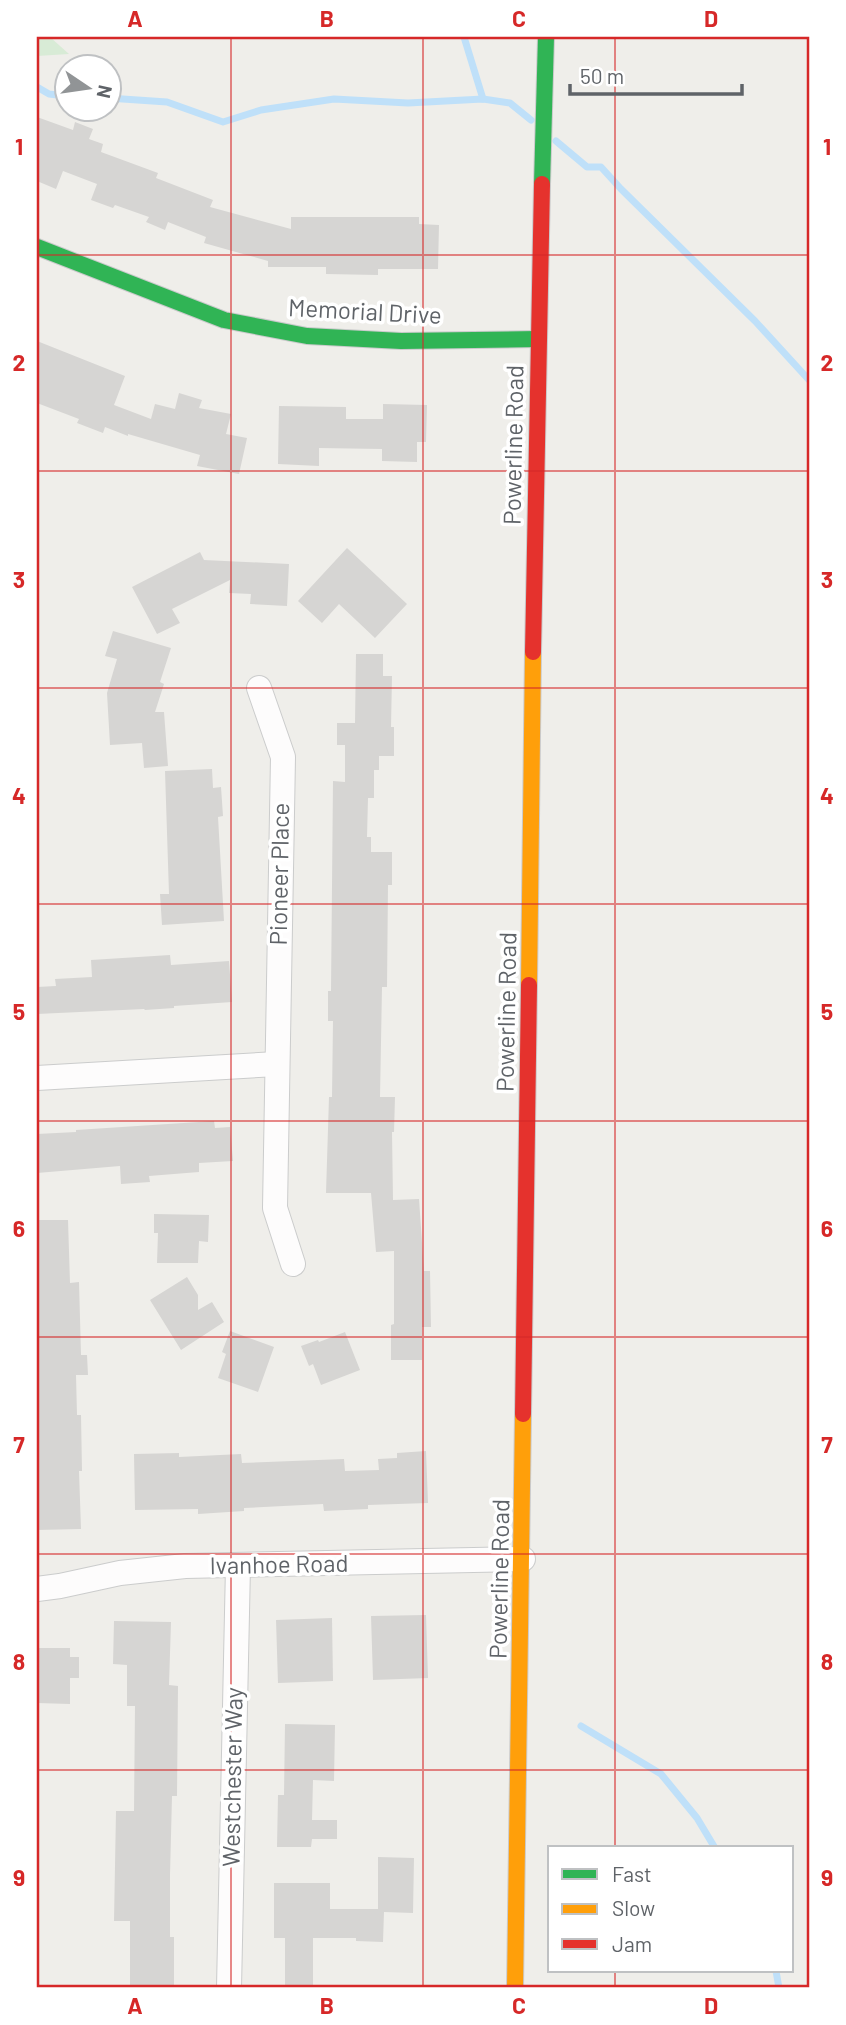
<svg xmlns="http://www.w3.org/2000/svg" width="846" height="2025" viewBox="0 0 846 2025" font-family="Barlow,sans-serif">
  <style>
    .green { fill: #d8ebd6 }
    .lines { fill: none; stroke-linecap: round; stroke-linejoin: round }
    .stream { stroke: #bfe0f9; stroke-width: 7 }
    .building { fill: #d6d5d3 }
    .street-casing { stroke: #cbcccc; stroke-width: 26 }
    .fast-casing { stroke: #cacacb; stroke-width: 18 }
    .slow-casing { stroke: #cacacb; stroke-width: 18 }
    .jam-casing { stroke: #cacacb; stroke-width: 18 }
    .street { stroke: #fdfcfc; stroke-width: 24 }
    .fast { stroke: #30b455; stroke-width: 16 }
    .slow { stroke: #ff9f0a; stroke-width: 16 }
    .jam { stroke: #e5322d; stroke-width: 16 }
    .grid { fill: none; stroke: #d62828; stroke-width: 2; stroke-opacity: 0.55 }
    .labels { text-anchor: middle; stroke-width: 7; stroke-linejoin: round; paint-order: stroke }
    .street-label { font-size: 24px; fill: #5f6368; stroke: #fff }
    .neatline { fill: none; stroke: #d62828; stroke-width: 2.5 }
    .grid-label { font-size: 23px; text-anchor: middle; font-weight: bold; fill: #d62828 }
  </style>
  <rect width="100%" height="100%" fill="#efeeea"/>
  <!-- green -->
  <polygon class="green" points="37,37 50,37 69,54 37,56"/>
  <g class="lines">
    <!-- stream -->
    <g class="stream">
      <polyline points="464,37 483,99"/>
      <polyline points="37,87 49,94 66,96"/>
      <polyline points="108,98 167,102 223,122 261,110 334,99 408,103 483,99 510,103 531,120"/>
      <polyline points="556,141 587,167 601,167 621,189 755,321 809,380"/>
      <polyline points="581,1726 661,1774 697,1818 715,1848"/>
      <polyline points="776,1971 779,1988"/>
    </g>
  </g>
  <!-- building -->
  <g class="building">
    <polygon points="37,117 73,130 75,122 93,129 89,139 103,144 101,152 158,173 156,178 213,200 210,207 291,229 291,217 419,217 419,224 439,225 438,269 378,269 378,275 326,274 326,267 268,267 268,261 204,243 206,237 168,222 165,230 146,222 149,217 115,205 113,208 91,200 97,184 63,171 56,189 37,181"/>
    <polygon points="37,341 125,376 114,405 151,419 155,404 175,409 179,393 202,400 199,408 231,414 226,434 247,438 239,474 197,466 200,455 128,434 128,436 105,427 103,433 77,423 79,419 37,403"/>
    <polygon points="383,404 427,405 426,442 417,442 417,462 382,461 382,449 319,448 319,466 278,464 279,406 346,407 346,419 383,419"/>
    <polygon points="347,548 407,604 375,638 339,604 322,623 298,601"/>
    <polygon points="200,552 204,560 289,564 287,606 250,604 251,594 229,593 230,580 172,609 180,623 157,634 132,587"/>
    <polygon points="113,631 171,648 160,682 164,684 155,712 164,712 168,766 144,768 142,743 110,745 107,693 117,659 105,656"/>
    <polygon points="356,654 383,654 383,676 392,676 391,727 394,727 394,756 379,756 379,770 374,770 374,798 368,798 367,837 371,837 371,852 392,852 392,885 388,885 387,987 382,987 380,1097 395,1097 394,1132 392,1132 393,1200 419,1199 424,1271 430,1271 431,1327 422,1327 422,1360 391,1360 391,1325 394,1324 394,1251 376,1252 371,1193 326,1193 329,1097 332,1097 333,1021 328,1021 328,991 331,991 333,781 345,782 345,745 337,745 337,723 355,723"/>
    <polygon points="212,769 213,788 221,787 223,816 218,817 224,921 162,925 160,894 169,894 165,771"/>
    <polygon points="170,955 171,965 229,961 232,1002 174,1006 174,1008 145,1010 144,1009 37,1014 37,987 56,986 55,979 92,977 91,960"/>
    <polygon points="214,1121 215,1128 230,1127 233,1161 199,1163 199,1172 149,1176 150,1182 121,1184 120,1166 37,1173 37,1134 76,1132 76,1130"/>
    <polygon points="154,1214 209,1215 208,1242 199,1241 198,1263 157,1263 158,1233 154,1233"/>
    <polygon points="37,1220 68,1220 70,1283 79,1282 81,1355 87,1355 88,1375 76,1375 77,1415 81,1415 82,1471 79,1471 81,1529 37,1530"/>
    <polygon points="187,1277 198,1295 198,1310 212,1302 224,1322 181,1350 150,1300"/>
    <polygon points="230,1331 274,1347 258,1392 218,1378 226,1354 222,1352"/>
    <polygon points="345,1332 360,1370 321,1385 313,1364 309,1366 301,1346 318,1340 319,1342"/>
    <polygon points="426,1451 428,1503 368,1505 368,1509 324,1511 323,1504 244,1508 244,1511 198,1514 198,1509 135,1510 134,1454 179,1453 179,1457 241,1454 242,1463 344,1459 345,1471 379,1470 378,1459 397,1458 397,1453"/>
    <polygon points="426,1615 428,1678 373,1680 371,1616"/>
    <polygon points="332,1618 333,1681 278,1683 276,1620"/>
    <polygon points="114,1621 171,1622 169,1685 178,1686 177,1796 172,1796 170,1875 170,1937 174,1937 174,1986 130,1986 130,1921 114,1921 116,1811 134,1811 135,1706 127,1706 127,1665 113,1664"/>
    <polygon points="37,1648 70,1648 70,1657 79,1657 79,1678 70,1678 70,1704 37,1703"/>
    <polygon points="285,1724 335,1725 334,1781 313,1780 312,1820 337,1820 337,1839 312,1839 311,1847 277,1847 278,1795 284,1795"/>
    <polygon points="378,1857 414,1858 413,1913 384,1912 383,1942 356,1941 356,1938 313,1938 313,1988 285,1987 285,1938 274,1938 274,1883 330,1883 330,1909 378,1909"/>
  </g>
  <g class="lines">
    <!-- street casing -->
    <g class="street-casing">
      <g id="street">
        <polyline points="259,688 283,757 275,1208 293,1264"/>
        <polyline points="37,1078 277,1064"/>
        <polyline points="37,1589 60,1586 120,1573 185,1566 523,1559"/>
        <polyline points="229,1988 238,1566"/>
      </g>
    </g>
    <!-- fast casing -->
    <g class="fast-casing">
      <g id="fast">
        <polyline points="542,184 546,37"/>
        <polyline points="37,247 224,320 307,336 401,341 538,339"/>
      </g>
    </g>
    <!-- slow casing -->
    <g class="slow-casing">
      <g id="slow">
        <polyline points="529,985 533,652"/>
        <polyline points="515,1988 523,1414"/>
      </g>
    </g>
    <!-- jam casing -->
    <g class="jam-casing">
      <g id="jam">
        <polyline points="533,652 542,184"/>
        <polyline points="523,1414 529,985"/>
      </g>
    </g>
    <!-- street -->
    <use href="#street" class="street"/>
    <!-- fast -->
    <use href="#fast" class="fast"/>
    <!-- slow -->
    <use href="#slow" class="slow"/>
    <!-- jam -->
    <use href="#jam" class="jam"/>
  </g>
  <!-- grid -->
  <path class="grid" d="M231 37V1988M423 37V1988M615 37V1848M37 255H809M37 471H809M37 688H809M37 904H809M37 1121H809M37 1337H809M37 1554H809M37 1770H809M615 1971V1988"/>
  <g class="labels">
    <!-- street labels -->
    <g class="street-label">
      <text transform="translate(365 312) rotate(3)" y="8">Memorial Drive</text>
      <text transform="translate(514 445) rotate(-89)" y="8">Powerline Road</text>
      <text transform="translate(280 874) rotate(-89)" y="8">Pioneer Place</text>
      <text transform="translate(507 1012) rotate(-89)" y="8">Powerline Road</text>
      <text transform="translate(279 1565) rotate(-1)" y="8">Ivanhoe Road</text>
      <text transform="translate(500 1579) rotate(-89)" y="8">Powerline Road</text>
      <text transform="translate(233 1777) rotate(-89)" y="8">Westchester Way</text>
    </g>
  </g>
  <!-- border -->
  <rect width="846" height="2025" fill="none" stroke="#ffffff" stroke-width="77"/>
  <!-- legend -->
  <rect x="548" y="1846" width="245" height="126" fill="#ffffff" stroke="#bfc1c3" stroke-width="2"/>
  <rect x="562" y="1869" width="35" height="10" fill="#30b455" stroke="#bfc1c3" stroke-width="2"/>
  <text x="612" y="1882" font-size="21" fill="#5f6368">Fast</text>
  <rect x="562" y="1904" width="35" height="10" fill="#ff9f0a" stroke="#bfc1c3" stroke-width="2"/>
  <text x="612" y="1916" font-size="21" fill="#5f6368">Slow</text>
  <rect x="562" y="1939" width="35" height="10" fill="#e5322d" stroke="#bfc1c3" stroke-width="2"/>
  <text x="612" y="1952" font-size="21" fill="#5f6368">Jam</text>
  <!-- north arrow -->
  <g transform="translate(88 88) rotate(103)"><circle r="33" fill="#ffffff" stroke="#bfc1c3" stroke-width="2"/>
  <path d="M0-5L12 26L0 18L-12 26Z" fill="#919496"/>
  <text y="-10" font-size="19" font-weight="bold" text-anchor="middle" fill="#5f6368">N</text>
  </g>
  <!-- scale -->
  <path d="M570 84v10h172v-10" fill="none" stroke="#5f6368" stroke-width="3.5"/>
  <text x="580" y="84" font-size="21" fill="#5f6368" stroke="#ffffff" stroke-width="5" paint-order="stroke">50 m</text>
  <rect x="38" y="38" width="770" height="1948" class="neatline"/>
  <g class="grid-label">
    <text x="135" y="27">A</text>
    <text x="327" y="27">B</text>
    <text x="519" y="27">C</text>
    <text x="711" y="27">D</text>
    <text x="19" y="155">1</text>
    <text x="827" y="155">1</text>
    <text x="19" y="371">2</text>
    <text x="827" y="371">2</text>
    <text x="19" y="588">3</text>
    <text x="827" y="588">3</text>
    <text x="19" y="804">4</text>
    <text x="827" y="804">4</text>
    <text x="19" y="1020">5</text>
    <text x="827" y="1020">5</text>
    <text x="19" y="1237">6</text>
    <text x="827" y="1237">6</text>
    <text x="19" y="1453">7</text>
    <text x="827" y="1453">7</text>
    <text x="19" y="1670">8</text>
    <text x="827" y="1670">8</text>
    <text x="19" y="1886">9</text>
    <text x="827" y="1886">9</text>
    <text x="135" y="2014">A</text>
    <text x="327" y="2014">B</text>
    <text x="519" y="2014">C</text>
    <text x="711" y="2014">D</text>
  </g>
</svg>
